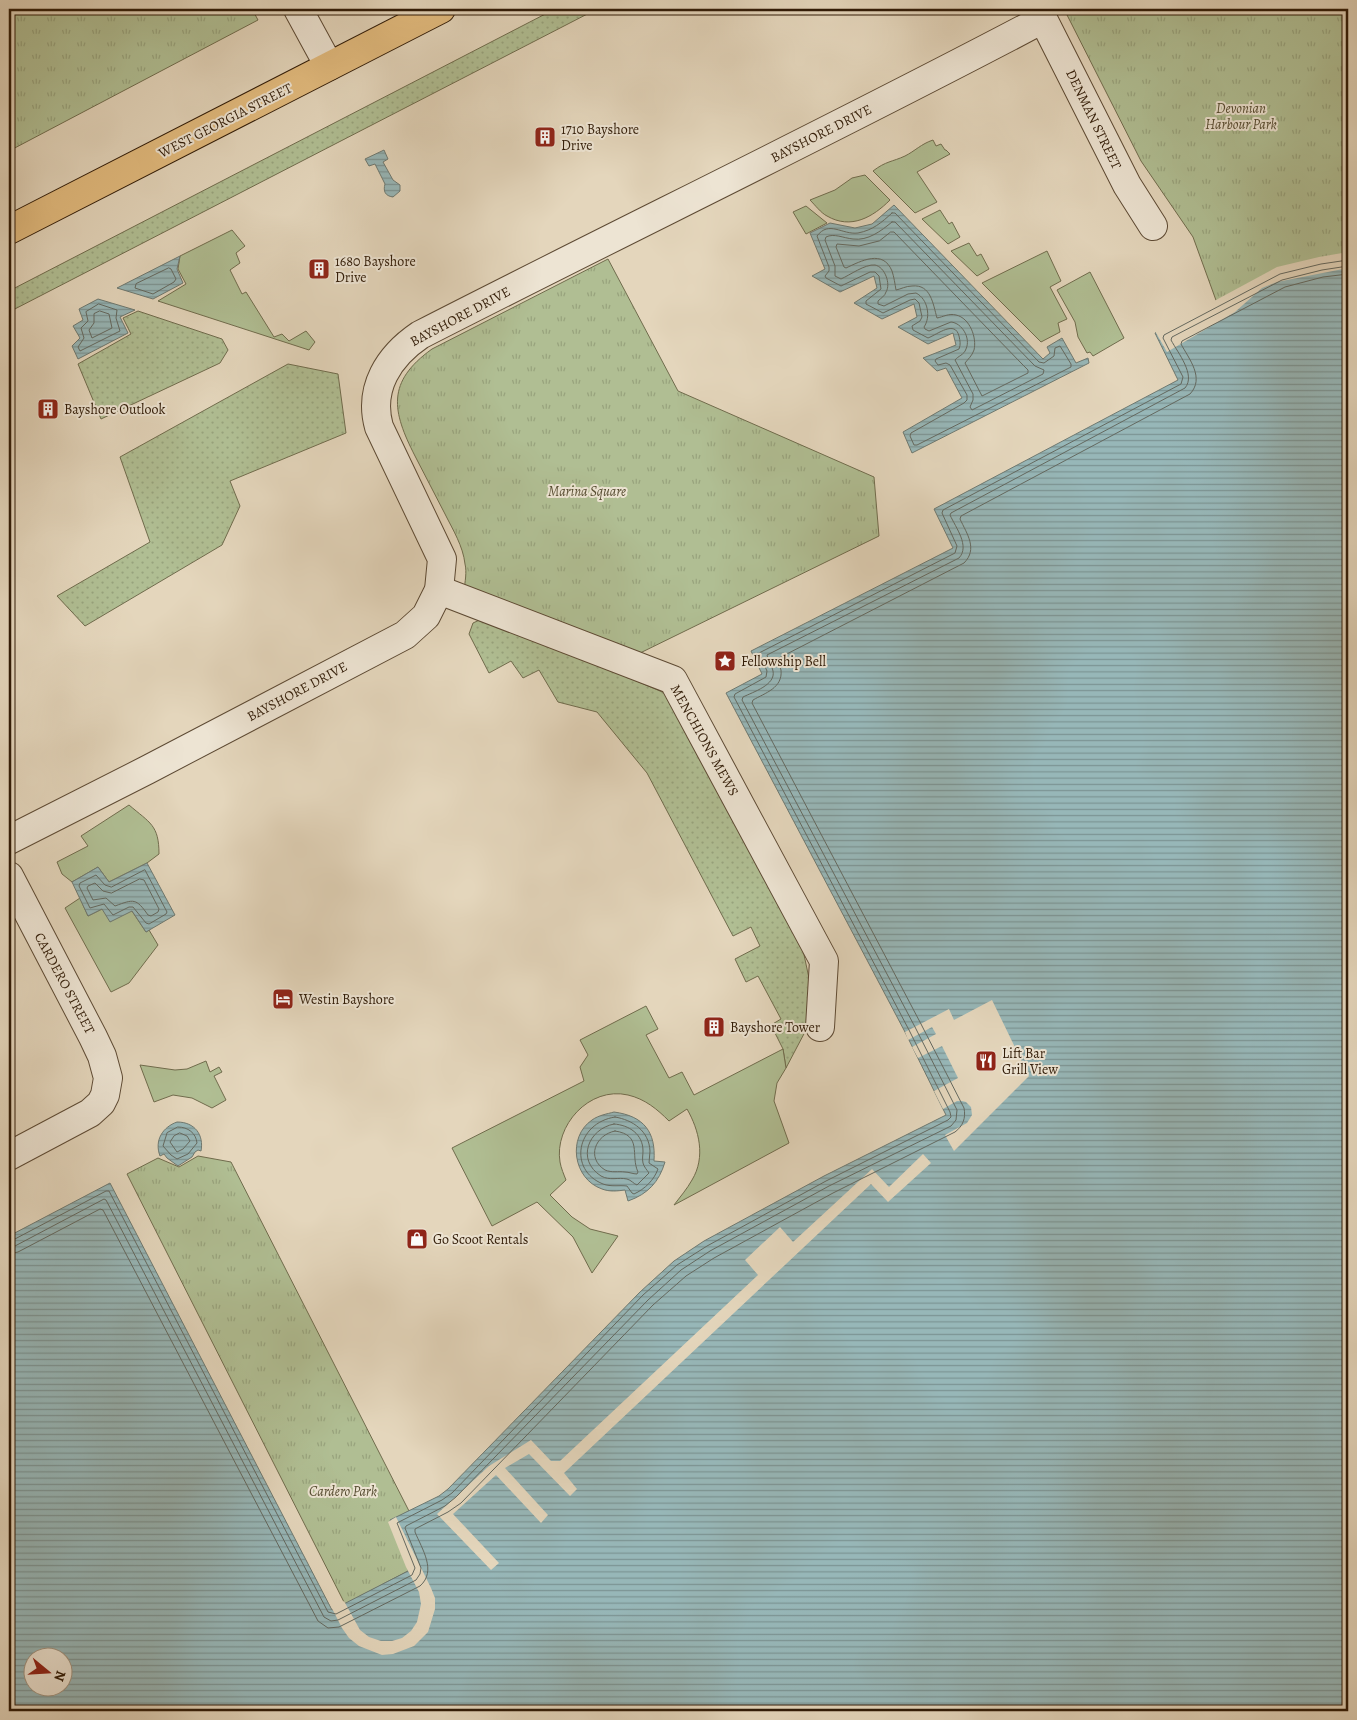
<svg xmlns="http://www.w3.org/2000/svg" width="1357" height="1720" viewBox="0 0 1357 1720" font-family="Alegreya,serif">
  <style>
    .grass { fill: url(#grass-dots); stroke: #706c4d }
    .park { fill: url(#park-tufts); stroke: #706c4d }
    .garden { fill: #b0be93; stroke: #706c4d }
    .water { fill: url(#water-rules); stroke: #6e7971; fill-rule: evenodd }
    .pier { fill: #e4d6bc }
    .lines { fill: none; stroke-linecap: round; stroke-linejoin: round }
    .shore { stroke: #646960; stroke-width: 1 }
    .street-casing { stroke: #5d4a34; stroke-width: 30 }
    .highway-casing { stroke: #301b07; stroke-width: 30 }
    .street { stroke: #ede4d3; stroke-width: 28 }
    .highway { stroke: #e2bb7e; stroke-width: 28 }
    .labels { text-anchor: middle; stroke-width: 4; stroke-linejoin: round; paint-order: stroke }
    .park-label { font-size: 14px; font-style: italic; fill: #564c31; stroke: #ede4d3 }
    .street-label { font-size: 14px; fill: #301b07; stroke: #ede4d3 }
    .poi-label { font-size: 14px; fill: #301b07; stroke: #ede4d3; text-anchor: start }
  </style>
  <defs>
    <pattern id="grass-dots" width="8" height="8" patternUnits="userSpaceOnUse" patternTransform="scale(1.25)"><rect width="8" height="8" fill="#b0be93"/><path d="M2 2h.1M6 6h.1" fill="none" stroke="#98a37d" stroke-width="1.8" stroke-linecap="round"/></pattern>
    <pattern id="park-tufts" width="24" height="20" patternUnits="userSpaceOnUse" patternTransform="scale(1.25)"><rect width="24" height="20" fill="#b0be93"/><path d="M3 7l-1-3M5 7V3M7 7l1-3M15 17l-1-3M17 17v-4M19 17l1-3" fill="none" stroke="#98a37d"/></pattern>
    <pattern id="water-rules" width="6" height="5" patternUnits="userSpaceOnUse" patternTransform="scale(1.25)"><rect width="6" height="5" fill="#97b7b8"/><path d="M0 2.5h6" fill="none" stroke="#7c9494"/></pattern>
  </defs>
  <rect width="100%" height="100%" fill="#e4d6bc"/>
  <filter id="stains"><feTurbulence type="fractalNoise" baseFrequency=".004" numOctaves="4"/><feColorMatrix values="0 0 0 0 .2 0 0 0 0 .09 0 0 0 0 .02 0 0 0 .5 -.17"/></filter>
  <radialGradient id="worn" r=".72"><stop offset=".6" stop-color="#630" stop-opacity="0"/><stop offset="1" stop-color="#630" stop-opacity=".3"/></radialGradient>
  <!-- grass -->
  <g class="grass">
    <polygon points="555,9 597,9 9,312 9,291"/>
    <polygon points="138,311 222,339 228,350 220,363 101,419 78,364 131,334 123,318"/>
    <polygon points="288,364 338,374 346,433 230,481 240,506 222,545 85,626 57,596 150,542 120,457"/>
    <polygon points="486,617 667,694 803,950 810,983 806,1030 786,1068 783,1049 771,1025 781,1019 758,976 746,982 735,959 760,946 751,927 733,936 647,773 597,712 558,702 539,670 523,678 511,661 489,673 469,634 473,623"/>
  </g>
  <!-- park -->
  <g class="park">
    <polygon points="9,9 252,9 258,20 9,151"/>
    <polygon points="1064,9 1348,9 1348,254 1217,303 1193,237 1141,161"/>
    <path d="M608 259 678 391 874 477 879 536 636 655 464 590C465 582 467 572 465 564 463 546 453 530 445 514 435 495 425 475 415 456 392 411 386 382 432 349Z"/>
    <polygon points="198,1156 231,1162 409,1511 390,1521 410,1570 345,1604 127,1174 158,1158 179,1167"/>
  </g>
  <!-- garden -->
  <g class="garden">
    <path d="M933 140 936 146 941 144 945 150H946L950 154 917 172 937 202 915 213 873 171C886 161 892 162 905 156 915 151 921 144 933 140Z"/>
    <path d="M865 175 890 200C873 217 851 230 827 216 821 213 815 205 810 200L835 190 852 178Z"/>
    <polygon points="806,206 827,223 806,234 793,212"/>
    <polygon points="940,210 949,224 952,222 960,237 948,244 922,219"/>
    <polygon points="232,230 245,246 236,253 240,263 230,270 242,294 246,292 274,337 282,334 289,341 306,331 315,342 309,350 158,301 186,284 178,269 180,256"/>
    <polygon points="969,243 977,256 981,254 989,269 977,276 951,251"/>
    <polygon points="1047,251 1061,281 1050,287 1067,319 1058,323 1060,332 1041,342 982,283"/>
    <polygon points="1090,272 1124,338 1093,356 1090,352 1087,353 1078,337 1075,322 1057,290"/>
    <path d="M129 805C150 823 159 825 159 854L147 863 109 882 98 867 72 882 62 874 57 862 88 846 81 836Z"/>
    <polygon points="80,898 88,916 102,909 132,911 146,932 149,930 158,945 129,983 111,992 65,908"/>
    <path d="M646 1006 658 1029 646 1035 669 1078 682 1072 694 1095 783 1049 786 1068 777 1083 774 1101 789 1143 674 1205C680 1197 687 1189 692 1180 706 1157 699 1130 687 1109L669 1121C657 1109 645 1099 628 1095 589 1086 554 1126 560 1162 561 1168 564 1175 566 1180L550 1195 572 1217 590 1229 618 1236 592 1273 573 1237 537 1202 492 1226 452 1148 584 1081 580 1067 588 1055 580 1040Z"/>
    <polygon points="206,1061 210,1072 219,1067 222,1072 214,1076 226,1100 212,1108 192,1098 173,1095 154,1102 140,1065 175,1070 187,1069"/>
  </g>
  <!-- water -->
  <g class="water">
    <path d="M384 150 388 159 383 162 393 180 400 185V191L393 197C385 196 383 191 385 184L375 164 369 166 365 159Z"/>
    <polygon points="894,205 1043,359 1050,353 1047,347 1062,338 1076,363 1088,358 1089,363 912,453 903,432 962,398 946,368 937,371 923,358 956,345 953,333 928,344 898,327 917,317 914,304 882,319 854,303 877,288 874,276 840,292 812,276 825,269 810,233 830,223 855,228 872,224"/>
    <path d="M1348 254V1711H9V1236L110 1183 332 1610 410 1570 390 1520 439 1496 448 1489 640 1292 674 1261 704 1241 824 1176 946 1115 905 1032 726 693 762 674 751 651 953 548 934 509 1178 380 1155 333 1217 303ZM32 1658H62V1688H32Z"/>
    <polygon points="180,256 177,269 183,283 153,299 117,288"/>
    <polygon points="98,299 135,310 120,317 128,333 78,359 72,346 80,338 73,326 83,320 79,309"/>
    <polygon points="147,863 175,915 146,932 132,911 110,922 102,909 88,916 72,882 98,867 109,882"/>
    <path d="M614 1112C644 1116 656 1132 654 1161L665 1162C659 1182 648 1194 628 1201L625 1190C617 1191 610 1192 602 1189 573 1179 567 1137 592 1120 599 1115 607 1114 614 1112Z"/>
    <path d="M177 1122C195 1122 204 1135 201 1151L198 1150 195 1152 192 1157 178 1166 167 1158 164 1154 160 1156C154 1140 163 1127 177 1122Z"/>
  </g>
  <!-- pier -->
  <g class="pier">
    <polygon points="1348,252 1348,268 1277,282 1262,288 1235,312 1167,352 1155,331 1216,300 1277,267 1319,257"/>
    <polygon points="992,1000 1029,1076 954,1151 945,1135 967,1123 972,1115 971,1107 966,1102 962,1101 957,1101 943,1109 934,1091 958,1078 942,1046 918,1058 912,1047 936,1034 932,1027 908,1040 905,1032 949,1009 954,1020"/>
    <polygon points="923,1154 931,1163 888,1202 871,1184 564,1473 577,1489 570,1496 529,1454 505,1468 548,1515 541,1523 496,1475 453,1514 499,1563 491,1570 437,1514 489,1466 531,1440 551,1461 560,1461 758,1275 745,1260 780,1227 793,1242 872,1169 889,1187"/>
    <polygon points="396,1517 431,1588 435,1598 435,1609 428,1632 414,1646 393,1654 382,1655 359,1646 349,1638 342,1628 307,1559 309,1558 334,1607 344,1601 360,1630 369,1637 381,1641 392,1641 402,1638 411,1631 417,1622 421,1604 419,1592 406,1567 388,1522"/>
  </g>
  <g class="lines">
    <!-- shore -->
    <g class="shore">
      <path d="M892 213H895L1039 362 1044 363 1054 356 1055 348 1060 346 1071 364V367L917 445H914L910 436 911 433 964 403 967 400V395L950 365 946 363 938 365 935 361 936 359 959 349C961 344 960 341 959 336 955 320 938 334 928 338L913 330 912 326 920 321 922 317 919 303 915 299 910 300 883 313 866 304V301L881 289 879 276 875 272H870L841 286 826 278 825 276 829 271V267L817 236C829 220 842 235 858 233 873 230 881 223 892 213Z"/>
      <path d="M892 222H895L1035 366 1044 370 1043 374 972 410 970 407 973 400V394L955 360C958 356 964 355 966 349 971 338 962 323 951 322L929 331 925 329 924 327C931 317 928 299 916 293L908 294 884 306 878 304V301C881 298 885 296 886 292 891 284 885 267 875 265 865 264 850 275 841 279L835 276V266L825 240 826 237C834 233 843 238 853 239 868 241 881 231 892 222Z"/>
      <path d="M891 232H894L1022 364 1028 370V373L982 396 965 363C968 359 972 356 974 350 977 338 970 318 956 315 949 313 943 317 937 318 933 304 931 284 912 286 906 286 901 289 896 290 895 284 894 277 892 271 883 249 861 261 846 268L844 267 836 247 837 244 859 246 879 241Z"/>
      <polygon points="169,268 171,269 176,279 174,282 153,294 135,288 136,284"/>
      <polygon points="99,304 117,310 116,318 120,331 80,351 78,347 84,338 81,328 88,321 86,312"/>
      <polygon points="100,311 109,314 112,328 92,338 89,330 94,323 94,314"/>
      <polygon points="145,870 167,912 166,914 149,924 146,923 133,907 129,907 113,915 104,904 90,908 79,886 80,883 96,875 105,885 111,887"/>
      <path d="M140 879 144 880 159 909 158 912 151 916 148 915C136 898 134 899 115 906L106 898 93 900 87 888 88 886 95 883 103 891 111 893Z"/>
      <path d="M615 1117C633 1120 649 1131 650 1151 650 1155 649 1159 649 1163L658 1169C654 1180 645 1189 634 1194L632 1193 627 1186C619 1185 611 1187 603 1184 568 1170 576 1123 615 1117Z"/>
      <path d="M614 1124C629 1125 643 1134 643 1151 643 1155 642 1159 643 1163 644 1167 647 1170 649 1173L637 1185C634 1184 631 1180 627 1179 618 1177 610 1181 601 1176 576 1160 588 1129 614 1124Z"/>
      <path d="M178 1127C188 1127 196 1133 197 1143L188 1154 177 1159 171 1155 163 1146 167 1133Z"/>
      <path d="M615 1131C643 1135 630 1155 638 1172L637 1174C633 1174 629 1172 625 1172 618 1171 612 1173 605 1170 586 1158 595 1135 615 1131Z"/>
      <polygon points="180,1133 187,1136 190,1141 183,1149 177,1152 170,1142 174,1136"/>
      <polyline points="9,1240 13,1240 106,1191 109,1191 328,1612 336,1614 412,1575 415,1568 397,1523 442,1500 452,1493 643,1295 677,1265 707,1246 826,1181 948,1120 951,1117 950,1112 909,1030 734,697 735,694 766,677 767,671 759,653 955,553 957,546 942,513 943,510 1181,384 1183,377 1163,338 1164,335 1280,274 1321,264 1348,260"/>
      <path d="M9 1247 15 1246 104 1199 106 1200 324 1617 331 1621 338 1620 416 1580 420 1574 421 1568 405 1528 406 1526 445 1506 456 1497 648 1300 681 1270 710 1251 829 1186 951 1126 956 1120 957 1110 915 1027 742 700 743 697C753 692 776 685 773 671 772 665 768 661 767 655L959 558C970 546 956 528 950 515L951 513 1185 388C1196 375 1178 353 1171 340L1172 337 1282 280 1322 270 1348 266"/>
      <path d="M9 1254 18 1252 100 1209 103 1210 318 1621 328 1628 339 1627 420 1586C437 1571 422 1549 415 1532V1529L448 1512 461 1503 653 1305 686 1276 714 1258 833 1193 955 1132C963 1126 966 1118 964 1108L921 1024 752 703 753 700C765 693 783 688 781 670 780 666 778 663 777 659L964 563C978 549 967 534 960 519L961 516 1190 394C1205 378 1189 359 1181 344L1182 341 1285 287 1323 277 1348 274"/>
    </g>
    <!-- street casing -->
    <g class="street-casing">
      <g id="street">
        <polyline points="298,9 329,66"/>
        <polyline points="1038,9 1127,185 1153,226"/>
        <polyline points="439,590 673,680 824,961 820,1027"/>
        <path d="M9 840 147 770 405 635 426 616 439 590 442 559 379 427C368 388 389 356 420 335 627 229 837 128 1043 19"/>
        <polyline points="9,876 93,1037 102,1056 108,1078 105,1095 101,1103 90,1113 9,1156"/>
      </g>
    </g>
    <!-- highway casing -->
    <g class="highway-casing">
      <polyline id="highway" points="9,230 441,9"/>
    </g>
    <!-- street -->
    <use href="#street" class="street"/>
    <!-- highway -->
    <use href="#highway" class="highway"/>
  </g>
  <!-- icons -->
  <defs>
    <g id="building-square" transform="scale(1.125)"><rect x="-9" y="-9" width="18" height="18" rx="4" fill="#8f2418" stroke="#ede4d3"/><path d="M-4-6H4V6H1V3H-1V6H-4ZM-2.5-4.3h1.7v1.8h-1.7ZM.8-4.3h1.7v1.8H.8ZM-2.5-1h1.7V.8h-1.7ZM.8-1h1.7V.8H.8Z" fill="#fff"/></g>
    <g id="sight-square" transform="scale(1.125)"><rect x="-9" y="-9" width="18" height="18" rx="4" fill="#8f2418" stroke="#ede4d3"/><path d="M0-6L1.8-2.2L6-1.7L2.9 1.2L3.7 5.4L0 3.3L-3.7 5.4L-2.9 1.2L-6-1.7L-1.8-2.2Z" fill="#fff"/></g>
    <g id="hotel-square" transform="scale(1.125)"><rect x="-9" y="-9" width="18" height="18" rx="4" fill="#8f2418" stroke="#ede4d3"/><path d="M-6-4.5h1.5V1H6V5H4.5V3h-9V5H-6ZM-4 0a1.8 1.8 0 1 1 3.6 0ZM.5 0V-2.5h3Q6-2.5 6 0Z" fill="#fff"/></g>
    <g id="restaurant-square" transform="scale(1.125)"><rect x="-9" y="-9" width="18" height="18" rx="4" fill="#8f2418" stroke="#ede4d3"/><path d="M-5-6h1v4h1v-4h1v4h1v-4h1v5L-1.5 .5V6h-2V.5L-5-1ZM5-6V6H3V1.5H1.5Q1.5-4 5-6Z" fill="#fff"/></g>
    <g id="shop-square" transform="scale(1.125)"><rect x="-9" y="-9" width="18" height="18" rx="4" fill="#8f2418" stroke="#ede4d3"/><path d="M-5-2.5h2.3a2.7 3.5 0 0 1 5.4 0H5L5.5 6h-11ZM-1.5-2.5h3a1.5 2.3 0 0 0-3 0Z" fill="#fff"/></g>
  </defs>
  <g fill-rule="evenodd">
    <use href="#building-square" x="545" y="137"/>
    <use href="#building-square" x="319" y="269"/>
    <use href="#building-square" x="48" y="409"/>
    <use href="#sight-square" x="725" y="661"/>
    <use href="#hotel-square" x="283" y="999"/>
    <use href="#building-square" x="714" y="1027"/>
    <use href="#restaurant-square" x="986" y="1061"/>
    <use href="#shop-square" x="417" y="1239"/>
  </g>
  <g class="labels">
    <!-- park labels -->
    <g class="park-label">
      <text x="1241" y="113">Devonian<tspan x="1241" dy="16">Harbour Park</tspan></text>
      <text x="587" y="496">Marina Square</text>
      <text x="343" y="1496">Cardero Park</text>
    </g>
    <!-- street labels -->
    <g class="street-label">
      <text transform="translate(1094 119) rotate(64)" y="5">DENMAN STREET</text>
      <text transform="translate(225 120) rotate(-27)" y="5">WEST GEORGIA STREET</text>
      <text transform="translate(821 133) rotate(-27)" y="5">BAYSHORE DRIVE</text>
      <text transform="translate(460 316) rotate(-28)" y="5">BAYSHORE DRIVE</text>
      <text transform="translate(297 691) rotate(-28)" y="5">BAYSHORE DRIVE</text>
      <text transform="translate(705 740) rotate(61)" y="5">MENCHIONS MEWS</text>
      <text transform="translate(65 983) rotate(62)" y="5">CARDERO STREET</text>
    </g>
    <!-- poi labels -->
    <g class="poi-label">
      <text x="561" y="134">1710 Bayshore<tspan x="561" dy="16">Drive</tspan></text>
      <text x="335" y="266">1680 Bayshore<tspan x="335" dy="16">Drive</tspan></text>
      <text x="64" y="414">Bayshore Outlook</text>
      <text x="741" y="666">Fellowship Bell</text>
      <text x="299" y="1004">Westin Bayshore</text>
      <text x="730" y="1032">Bayshore Tower</text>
      <text x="1002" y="1058">Lift Bar<tspan x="1002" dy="16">Grill View</tspan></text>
      <text x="433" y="1244">Go Scoot Rentals</text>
    </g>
  </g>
  <!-- margin -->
  <rect width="1357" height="1720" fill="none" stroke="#e4d6bc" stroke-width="30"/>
  <rect x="10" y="10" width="1337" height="1700" fill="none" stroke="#301b07" stroke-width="2.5"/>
  <rect x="15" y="15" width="1327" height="1690" fill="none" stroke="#301b07"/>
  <!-- north arrow -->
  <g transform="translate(48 1672) rotate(108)"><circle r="24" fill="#ede4d3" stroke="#a19481"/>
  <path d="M0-4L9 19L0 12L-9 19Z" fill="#8f2418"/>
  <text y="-8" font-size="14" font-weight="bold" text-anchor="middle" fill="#301b07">N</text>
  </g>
  <rect width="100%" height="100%" filter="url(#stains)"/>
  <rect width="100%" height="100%" fill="url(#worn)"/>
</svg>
